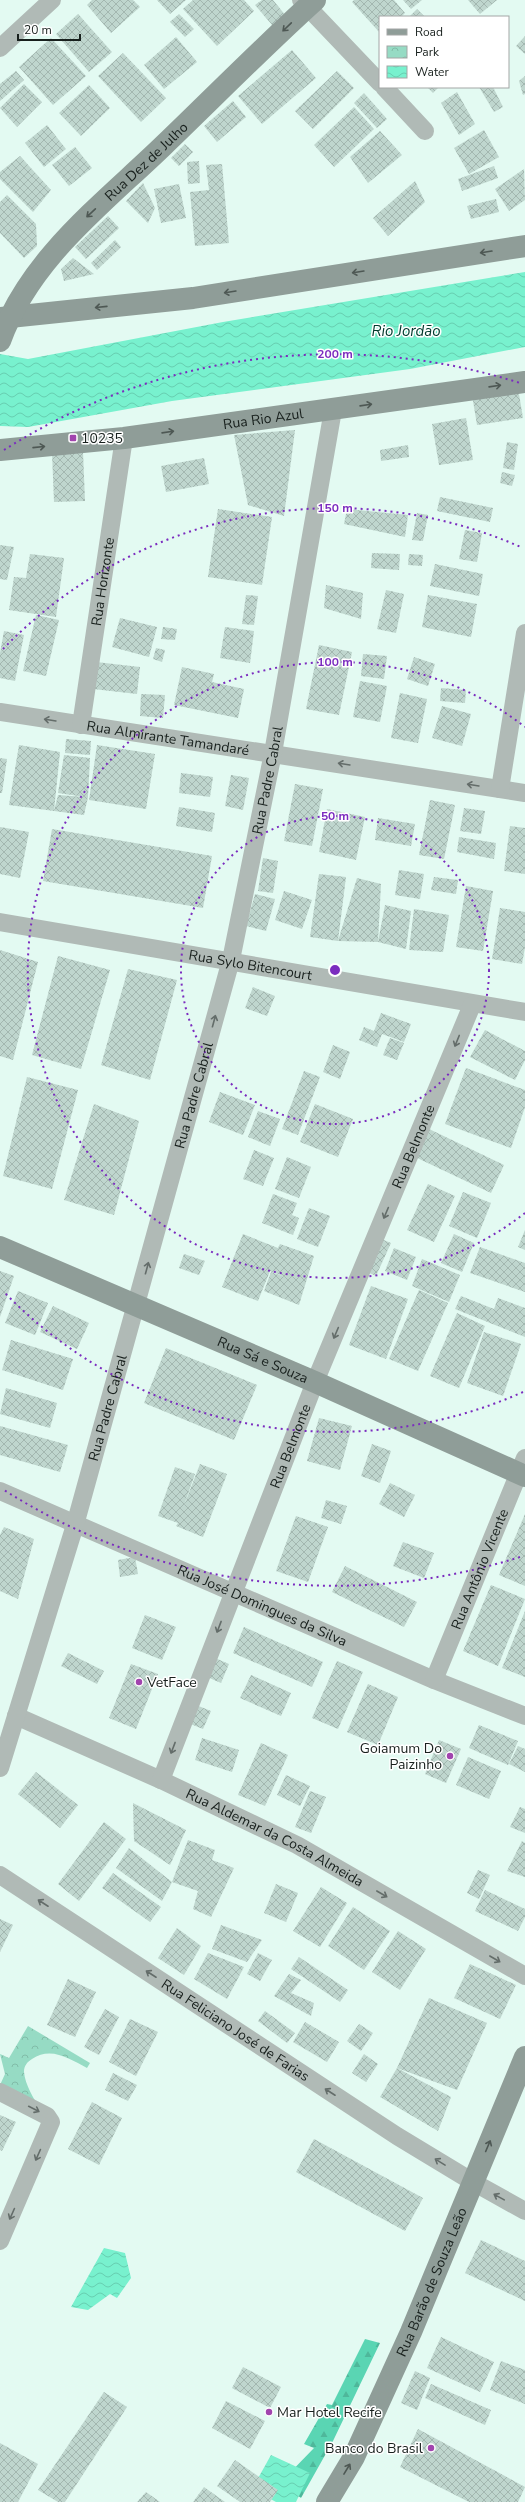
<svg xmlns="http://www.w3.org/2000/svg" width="525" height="2502" viewBox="0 0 525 2502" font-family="'Nunito Sans',sans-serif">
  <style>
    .forest { fill: url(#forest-firs) }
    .park { fill: url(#park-crowns) }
    .water { fill: url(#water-waves) }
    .building { fill: url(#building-cross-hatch) }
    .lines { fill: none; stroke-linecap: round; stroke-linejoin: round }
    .street { stroke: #b0bab6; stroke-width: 18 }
    .secondary { stroke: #8f9d98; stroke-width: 22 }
    .oneway { stroke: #4e5854 }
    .oneway2 { stroke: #646d6a }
    .ring { fill: none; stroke: #7b2cbf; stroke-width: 2; stroke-dasharray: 2 4 }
    .poi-dot { fill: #a144ae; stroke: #fff; stroke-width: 1.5 }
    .labels { text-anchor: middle; stroke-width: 3; stroke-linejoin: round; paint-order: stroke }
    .street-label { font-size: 14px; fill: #18201d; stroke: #fff }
    .poi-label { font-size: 14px; fill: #18201d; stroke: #fff; text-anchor: start }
    .water-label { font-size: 15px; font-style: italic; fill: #003a2d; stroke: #fff }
    .centre { fill: #7b2cbf; stroke: #fff; stroke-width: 2 }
    .ring-label { font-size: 12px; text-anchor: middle; font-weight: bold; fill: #7b2cbf; stroke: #fff; stroke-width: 3; stroke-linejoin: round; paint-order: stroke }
  </style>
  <defs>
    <pattern id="forest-firs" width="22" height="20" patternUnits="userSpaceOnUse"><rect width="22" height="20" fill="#5ad5b3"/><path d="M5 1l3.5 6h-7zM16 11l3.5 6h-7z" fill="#4eb79a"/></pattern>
    <pattern id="park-crowns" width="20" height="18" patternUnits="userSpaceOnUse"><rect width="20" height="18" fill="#96dbc4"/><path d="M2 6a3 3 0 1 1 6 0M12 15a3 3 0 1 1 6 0" fill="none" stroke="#81bca8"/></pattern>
    <pattern id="water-waves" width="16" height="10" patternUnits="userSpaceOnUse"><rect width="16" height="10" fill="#78f1ce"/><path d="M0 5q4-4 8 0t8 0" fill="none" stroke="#67ceb0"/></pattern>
    <pattern id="building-cross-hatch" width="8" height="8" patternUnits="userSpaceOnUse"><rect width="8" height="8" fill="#bfd6ce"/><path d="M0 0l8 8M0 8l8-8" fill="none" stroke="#a3b7b0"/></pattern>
  </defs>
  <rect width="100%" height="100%" fill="#e3faf2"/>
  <!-- forest -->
  <polygon class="forest" points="365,2339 380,2343 333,2441 301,2498 280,2483 314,2448 304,2444 327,2404 332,2405"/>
  <!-- park -->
  <path class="park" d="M28 2026 90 2063 87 2068C70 2059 51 2046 32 2059 27 2062 24 2066 24 2072 25 2085 34 2098 40 2110L0 2085 5 2074 0 2054 9 2058Z"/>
  <!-- water -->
  <g class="water">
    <polygon points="525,272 525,347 410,369 172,401 28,427 0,426 0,354 28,359 223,322"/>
    <polygon points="104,2248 125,2253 131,2278 117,2298 110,2294 88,2310 71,2307"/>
    <polygon points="271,2455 310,2473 296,2502 276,2502 252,2489"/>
  </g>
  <!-- building -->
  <g class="building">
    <polygon points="92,0 133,0 140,7 111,33 87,5"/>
    <polygon points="157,0 186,0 170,14"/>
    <polygon points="193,0 244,0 254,11 217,46 183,9"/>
    <polygon points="262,0 273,0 286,16 273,26 255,5"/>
    <polygon points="354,0 394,0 405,13 401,17 380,17 380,33 352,2"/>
    <polygon points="403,0 422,0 411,9"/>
    <polygon points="468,0 497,0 480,14"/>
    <polygon points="417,9 425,17 409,17"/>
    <polygon points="78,14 112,52 89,72 56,34"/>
    <polygon points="179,14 194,29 185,37 170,22"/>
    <polygon points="525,36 525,54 516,46"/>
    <polygon points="176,37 197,62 164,89 144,65"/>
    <polygon points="51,38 86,76 53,105 19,67"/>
    <polygon points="292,50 316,78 262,124 238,96"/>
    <polygon points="123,53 166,98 141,122 98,76"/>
    <polygon points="16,71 24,80 0,101 0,84"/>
    <polygon points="337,71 354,88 313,129 295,111"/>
    <polygon points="525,76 525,94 523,95 519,81"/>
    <polygon points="24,84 42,102 17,127 0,108"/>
    <polygon points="89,85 110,108 81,136 59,113"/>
    <polygon points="427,87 439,87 433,93"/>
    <polygon points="479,87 493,87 503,107 494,112"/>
    <polygon points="457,92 475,124 459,135 441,103"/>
    <polygon points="364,93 387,119 377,128 354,103"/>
    <polygon points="233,101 246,117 217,142 204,126"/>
    <polygon points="354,107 374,129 334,167 314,145"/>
    <polygon points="47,125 66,149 44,167 25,143"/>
    <polygon points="484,130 499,157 469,174 454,148"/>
    <polygon points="380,131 402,155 368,183 350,157"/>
    <polygon points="185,144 193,152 179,166 171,158"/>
    <polygon points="75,147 92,168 69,186 52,165"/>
    <polygon points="20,156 51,190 33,212 0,179 0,172"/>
    <polygon points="199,161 200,183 188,184 187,162"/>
    <polygon points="222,164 229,243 195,246 190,192 209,190 206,165"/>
    <polygon points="494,166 498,178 462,191 458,179"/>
    <polygon points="524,169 525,200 509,211 495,189"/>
    <polygon points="415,181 425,202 388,236 373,218"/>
    <polygon points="143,183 155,208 148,223 126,201"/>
    <polygon points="179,184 186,218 161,223 154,189"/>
    <polygon points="7,195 36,224 37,246 24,258 0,233 0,202"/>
    <polygon points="496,199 499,212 471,219 467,206"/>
    <polygon points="108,216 119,228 86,259 75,247"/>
    <polygon points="115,240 121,247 97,270 91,263"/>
    <polygon points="73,258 94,274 64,281 61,269"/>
    <polygon points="518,388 523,418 477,425 472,395"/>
    <polygon points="466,418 473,460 439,465 432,424"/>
    <polygon points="295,430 284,516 248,505 234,435"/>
    <polygon points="507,442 518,444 514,470 503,468"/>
    <polygon points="408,445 409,457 381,461 380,450"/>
    <polygon points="83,452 85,501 54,502 52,453"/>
    <polygon points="204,458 209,484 166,492 161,466"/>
    <polygon points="502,472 515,475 512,486 500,483"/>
    <polygon points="440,497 493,508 490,522 437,511"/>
    <polygon points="218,509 272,517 262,585 208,577"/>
    <polygon points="347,509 408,515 405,537 344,524"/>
    <polygon points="417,513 428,515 423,541 412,540"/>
    <polygon points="465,530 482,533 477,562 459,559"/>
    <polygon points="0,545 14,547 7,580 0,579"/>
    <polygon points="372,553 400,554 399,570 371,568"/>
    <polygon points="30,554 64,558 56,617 9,610 14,577 26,578"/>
    <polygon points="409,554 423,555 422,566 408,565"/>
    <polygon points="435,564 483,574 479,596 430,586"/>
    <polygon points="326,585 363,593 361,619 324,608"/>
    <polygon points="386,590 404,594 396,633 377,629"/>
    <polygon points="246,595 258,596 254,625 242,624"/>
    <polygon points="428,595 477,604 471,637 422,627"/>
    <polygon points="36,615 59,620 46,676 23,671"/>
    <polygon points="120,618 157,627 149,657 112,647"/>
    <polygon points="163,627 177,629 175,640 161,639"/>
    <polygon points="225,627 254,631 250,663 220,658"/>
    <polygon points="4,631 24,635 15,681 0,678 0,653"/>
    <polygon points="319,645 352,652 339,715 306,709"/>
    <polygon points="156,648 165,650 162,662 153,659"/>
    <polygon points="363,654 387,656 384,679 361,676"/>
    <polygon points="414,657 435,664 428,686 407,679"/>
    <polygon points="96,662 140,667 137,694 93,689"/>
    <polygon points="182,667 214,674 212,682 244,689 238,718 174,705"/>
    <polygon points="360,681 387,686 380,722 353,717"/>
    <polygon points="441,688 466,690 465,703 440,701"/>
    <polygon points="400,693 427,699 418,743 391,738"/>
    <polygon points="141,694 165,695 163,718 140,716"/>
    <polygon points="442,706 471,714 462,746 432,738"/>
    <polygon points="66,739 91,741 90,755 65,753"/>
    <polygon points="19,745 60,752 54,811 58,795 85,797 58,793 64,755 90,758 88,797 84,815 9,805"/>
    <polygon points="97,745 155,754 146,809 89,800"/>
    <polygon points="0,758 7,759 2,793 0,793"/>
    <polygon points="181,773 213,777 210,797 179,793"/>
    <polygon points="231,775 249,778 243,810 225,806"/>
    <polygon points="295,784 323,789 312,846 284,841"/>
    <polygon points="430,800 455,805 444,859 419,855"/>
    <polygon points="179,807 215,813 212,832 176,826"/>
    <polygon points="464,808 485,811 481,834 460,831"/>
    <polygon points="327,809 365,817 356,860 319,852"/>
    <polygon points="378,818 415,824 411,846 375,840"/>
    <polygon points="510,826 525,828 525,874 504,871"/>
    <polygon points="0,827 29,832 20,878 0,874"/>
    <polygon points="52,829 212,856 203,908 43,881"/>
    <polygon points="459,837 496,843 494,859 457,852"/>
    <polygon points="263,858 278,861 273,893 258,891"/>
    <polygon points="399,870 424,874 420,899 395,895"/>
    <polygon points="319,874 346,877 338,941 310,937"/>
    <polygon points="434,877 458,880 456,894 431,890"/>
    <polygon points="357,878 381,884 378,942 338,941"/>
    <polygon points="466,886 493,891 483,951 456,947"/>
    <polygon points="284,891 312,900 302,929 275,920"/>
    <polygon points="255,894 275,899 266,931 246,926"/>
    <polygon points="385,905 411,911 406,949 378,942"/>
    <polygon points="500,908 525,912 525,947 522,964 492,959"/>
    <polygon points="414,909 449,915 443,952 409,950"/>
    <polygon points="0,950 38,962 13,1060 0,1056"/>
    <polygon points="58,956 110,970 81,1069 32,1055"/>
    <polygon points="128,969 177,980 150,1080 101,1065"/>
    <polygon points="253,987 275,996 267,1016 245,1008"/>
    <polygon points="381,1013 411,1024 404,1042 382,1034 377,1047 359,1040 364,1027 374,1031"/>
    <polygon points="485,1030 525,1051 525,1060 515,1080 470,1057"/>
    <polygon points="390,1038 404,1043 397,1060 383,1055"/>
    <polygon points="333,1045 350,1052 340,1079 323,1072"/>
    <polygon points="466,1068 525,1090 525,1107 511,1148 445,1124"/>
    <polygon points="304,1071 320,1077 298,1135 282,1129"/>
    <polygon points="27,1077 78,1090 52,1189 3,1176"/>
    <polygon points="220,1092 255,1105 243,1135 209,1122"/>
    <polygon points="94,1104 139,1121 114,1215 64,1200"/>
    <polygon points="315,1104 353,1119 338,1157 300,1142"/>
    <polygon points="258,1111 280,1119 270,1146 248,1137"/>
    <polygon points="427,1128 504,1165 491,1193 413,1156"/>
    <polygon points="254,1150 274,1158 263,1186 243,1179"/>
    <polygon points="287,1157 311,1167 299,1198 275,1189"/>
    <polygon points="428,1184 455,1196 434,1242 407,1230"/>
    <polygon points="463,1192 491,1203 477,1238 449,1226"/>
    <polygon points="273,1194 297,1203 292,1215 299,1218 293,1235 262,1223"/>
    <polygon points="309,1208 330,1216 318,1247 297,1239"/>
    <polygon points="525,1230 525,1250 518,1247"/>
    <polygon points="243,1234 278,1248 280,1244 314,1256 299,1305 264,1291 271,1272 288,1278 270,1271 258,1301 222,1287"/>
    <polygon points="454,1234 474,1243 462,1272 441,1263"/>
    <polygon points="379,1238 391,1243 376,1276 365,1271"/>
    <polygon points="480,1247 525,1263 525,1292 470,1273"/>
    <polygon points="394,1248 416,1257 407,1280 385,1271"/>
    <polygon points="184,1254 205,1261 199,1275 179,1268"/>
    <polygon points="422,1259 460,1275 449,1302 412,1286"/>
    <polygon points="0,1271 14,1276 0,1317"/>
    <polygon points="371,1286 408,1299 386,1359 349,1345"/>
    <polygon points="419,1290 448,1303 418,1371 389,1359"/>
    <polygon points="18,1291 48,1303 35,1335 5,1323"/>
    <polygon points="461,1296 494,1309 498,1298 525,1308 525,1337 455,1309"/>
    <polygon points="53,1306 89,1323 77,1349 40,1332"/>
    <polygon points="457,1313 485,1326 459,1388 430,1376"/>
    <polygon points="484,1332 521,1344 503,1396 467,1383"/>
    <polygon points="11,1340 73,1359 63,1390 2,1370"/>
    <polygon points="166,1348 257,1385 234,1440 144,1403"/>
    <polygon points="6,1388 57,1403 50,1428 0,1414"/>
    <polygon points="319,1418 352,1426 340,1470 307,1461"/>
    <polygon points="0,1426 68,1445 60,1472 0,1455"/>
    <polygon points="372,1444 391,1451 380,1483 361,1476"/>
    <polygon points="200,1464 227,1474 203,1537 176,1526 178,1523 158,1516 175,1467 195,1474 183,1508"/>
    <polygon points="390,1483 415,1495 404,1517 379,1504"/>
    <polygon points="326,1500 347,1506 341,1524 321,1518"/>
    <polygon points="525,1514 525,1586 499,1575"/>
    <polygon points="296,1516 328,1527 308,1582 276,1571"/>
    <polygon points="4,1527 34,1539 18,1599 0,1591 0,1535"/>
    <polygon points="403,1542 434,1553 424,1578 393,1566"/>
    <polygon points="135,1557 138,1574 120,1577 118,1560"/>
    <polygon points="345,1566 417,1602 404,1627 332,1592"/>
    <polygon points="491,1585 525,1599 498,1666 463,1651"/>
    <polygon points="525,1611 525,1677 502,1668"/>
    <polygon points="145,1615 176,1627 162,1660 132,1648"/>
    <polygon points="244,1627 323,1662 312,1687 233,1653"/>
    <polygon points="68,1653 104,1671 97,1684 61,1666"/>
    <polygon points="215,1658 229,1664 221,1683 207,1677"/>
    <polygon points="337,1661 363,1672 338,1729 312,1718"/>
    <polygon points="131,1664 158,1674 136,1729 109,1718"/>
    <polygon points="251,1675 291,1693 281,1716 240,1698"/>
    <polygon points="368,1684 398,1697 378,1745 347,1732"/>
    <polygon points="196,1705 211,1711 203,1729 188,1723"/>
    <polygon points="479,1725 518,1741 508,1765 469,1748"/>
    <polygon points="202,1738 239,1750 232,1772 195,1760"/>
    <polygon points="439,1740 461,1749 446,1783 425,1774"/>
    <polygon points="261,1743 288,1755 265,1806 238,1795"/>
    <polygon points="518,1746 525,1749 525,1772 509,1764"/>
    <polygon points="468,1757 501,1771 489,1799 456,1785"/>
    <polygon points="36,1772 78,1805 60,1828 18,1794"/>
    <polygon points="286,1775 310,1786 300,1806 277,1795"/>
    <polygon points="310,1791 326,1797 311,1833 295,1827"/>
    <polygon points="133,1803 186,1830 170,1865 134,1841"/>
    <polygon points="520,1807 525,1809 525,1833 510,1827"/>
    <polygon points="104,1822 126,1839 79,1901 58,1884"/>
    <polygon points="188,1840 215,1850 212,1860 234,1868 211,1917 193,1909 198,1891 172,1882 162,1901 116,1868 129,1848 172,1882"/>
    <polygon points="522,1841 525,1843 525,1877 507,1871"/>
    <polygon points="478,1870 490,1875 479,1899 467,1893"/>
    <polygon points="113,1873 161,1907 150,1922 102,1888"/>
    <polygon points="276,1884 298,1893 286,1922 264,1913"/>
    <polygon points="321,1887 347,1903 320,1947 293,1931"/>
    <polygon points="485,1890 525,1909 525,1917 518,1931 475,1911"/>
    <polygon points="353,1907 390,1931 364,1970 328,1946"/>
    <polygon points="0,1919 13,1925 0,1952"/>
    <polygon points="221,1925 262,1940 247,1962 212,1949"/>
    <polygon points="177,1928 201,1946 184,1975 158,1958"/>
    <polygon points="398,1931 426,1949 400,1990 372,1972"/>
    <polygon points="208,1953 244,1967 227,1999 194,1979"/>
    <polygon points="258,1953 272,1960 260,1981 247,1974"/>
    <polygon points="299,1957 348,1990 340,2002 291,1969"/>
    <polygon points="470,1964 516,1985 500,2019 454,1998"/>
    <polygon points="289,1974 301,1980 291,1993 314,2003 311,2016 274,1996"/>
    <polygon points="68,1979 96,1992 75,2037 47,2025"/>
    <polygon points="429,1998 487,2023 457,2090 397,2068 451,2097 438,2131 380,2097 397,2068"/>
    <polygon points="105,2009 119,2017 99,2055 84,2047"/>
    <polygon points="265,2011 295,2033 287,2043 258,2021"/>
    <polygon points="130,2019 158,2032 136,2076 109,2062"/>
    <polygon points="305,2022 339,2042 327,2062 293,2042"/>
    <polygon points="359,2024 373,2033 361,2051 347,2041"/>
    <polygon points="364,2054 378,2064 366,2082 352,2073"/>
    <polygon points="113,2073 137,2085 128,2101 105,2090"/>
    <polygon points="92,2102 122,2118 99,2165 68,2149"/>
    <polygon points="0,2115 16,2122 2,2151 0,2150"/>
    <polygon points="314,2139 423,2198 405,2231 296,2172"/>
    <polygon points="481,2240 525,2261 525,2301 465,2273"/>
    <polygon points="441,2337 494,2362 480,2392 427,2368"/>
    <polygon points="501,2361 525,2370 525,2404 490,2390"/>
    <polygon points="243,2367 281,2387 270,2408 232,2388"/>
    <polygon points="415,2371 430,2378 417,2410 401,2403"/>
    <polygon points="431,2384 491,2410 485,2425 425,2398"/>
    <polygon points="104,2392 127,2407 65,2502 58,2502 38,2490"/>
    <polygon points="226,2401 265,2421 250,2449 212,2428"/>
    <polygon points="418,2429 525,2487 518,2502 469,2502 400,2467"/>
    <polygon points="0,2443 38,2464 18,2502 0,2502"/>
    <polygon points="235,2460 278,2490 270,2502 240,2502 217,2486"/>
    <polygon points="204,2487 225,2502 193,2502"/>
    <polygon points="146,2492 160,2502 137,2502"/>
  </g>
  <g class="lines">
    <!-- street -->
    <g class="street">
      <polyline points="301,0 380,83"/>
      <polyline points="0,48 52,0"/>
      <polyline points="384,87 425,131"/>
      <path id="s1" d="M0 712 525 793"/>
      <path id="s2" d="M81 725 124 438"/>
      <polyline points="500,789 525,633"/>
      <path id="s3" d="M0 922 525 1012"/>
      <path id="s4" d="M0 1491 434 1680 525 1716"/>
      <path id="s5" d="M434 1680 525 1458"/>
      <path id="s6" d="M16 1716 161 1780 297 1845 525 1976"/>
      <path id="s7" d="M0 1768 75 1525 231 960 273 753 333 410"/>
      <path id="s8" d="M161 1780 315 1382 472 1005"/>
      <path id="s9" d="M0 1875 397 2136 473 2182 525 2211"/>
      <polyline points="0,2092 47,2116 51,2122 0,2241"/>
    </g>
    <!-- secondary -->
    <g class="secondary">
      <polyline points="0,318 193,298 525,246"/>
      <path id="s10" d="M0 341C30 258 103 204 164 145 214 97 263 47 315 0"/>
      <path id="s11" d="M0 450 124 438 525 382"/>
      <path id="s12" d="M0 1247 315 1382 525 1476"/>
      <path id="s13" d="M327 2502 354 2457 411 2332 525 2057"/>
    </g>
  </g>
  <!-- one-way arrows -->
  <defs><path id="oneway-shaft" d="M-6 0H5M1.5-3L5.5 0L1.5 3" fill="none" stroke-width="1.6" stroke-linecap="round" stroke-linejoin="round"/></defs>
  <g class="oneway">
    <use href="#oneway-shaft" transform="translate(287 27) rotate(136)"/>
    <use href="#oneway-shaft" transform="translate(91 213) rotate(137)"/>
    <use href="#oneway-shaft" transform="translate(486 252) rotate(171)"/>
    <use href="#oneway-shaft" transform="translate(358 272) rotate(171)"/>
    <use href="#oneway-shaft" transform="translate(230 292) rotate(171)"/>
    <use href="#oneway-shaft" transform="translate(101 307) rotate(174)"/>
    <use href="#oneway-shaft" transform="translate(495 386) rotate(-8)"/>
    <use href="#oneway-shaft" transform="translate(366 405) rotate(-8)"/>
    <use href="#oneway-shaft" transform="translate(168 432) rotate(-8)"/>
    <use href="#oneway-shaft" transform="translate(39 447) rotate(-6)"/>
    <use href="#oneway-shaft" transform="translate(488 2146) rotate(-67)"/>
    <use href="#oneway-shaft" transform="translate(347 2469) rotate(-59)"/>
  </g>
  <g class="oneway2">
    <use href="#oneway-shaft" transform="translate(50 720) rotate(-171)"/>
    <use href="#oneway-shaft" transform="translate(344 764) rotate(-171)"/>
    <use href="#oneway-shaft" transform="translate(473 785) rotate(-171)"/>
    <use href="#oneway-shaft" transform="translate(214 1021) rotate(-75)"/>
    <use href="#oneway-shaft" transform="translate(457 1041) rotate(112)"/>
    <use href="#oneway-shaft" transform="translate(386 1213) rotate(113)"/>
    <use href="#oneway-shaft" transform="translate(147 1268) rotate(-75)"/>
    <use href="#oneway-shaft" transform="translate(336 1333) rotate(113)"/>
    <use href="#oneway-shaft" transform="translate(219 1627) rotate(111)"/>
    <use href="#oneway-shaft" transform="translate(173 1748) rotate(111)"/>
    <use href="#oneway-shaft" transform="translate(382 1894) rotate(30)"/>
    <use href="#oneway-shaft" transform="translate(43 1903) rotate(-147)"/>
    <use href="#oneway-shaft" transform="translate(495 1959) rotate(30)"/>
    <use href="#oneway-shaft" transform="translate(151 1974) rotate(-147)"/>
    <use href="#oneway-shaft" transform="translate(330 2092) rotate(-147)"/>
    <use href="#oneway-shaft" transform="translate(34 2109) rotate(27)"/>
    <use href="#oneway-shaft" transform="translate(38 2155) rotate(114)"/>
    <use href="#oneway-shaft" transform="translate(440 2162) rotate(-148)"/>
    <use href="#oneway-shaft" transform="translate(499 2197) rotate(-151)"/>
    <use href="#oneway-shaft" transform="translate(12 2214) rotate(114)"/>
  </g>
  <!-- distance rings -->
  <g class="ring">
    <circle cx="335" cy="970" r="154"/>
    <path d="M525 1213A308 308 0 1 1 525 727"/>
    <path d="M523 1392A462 462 0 0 1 3 1291M3 649A462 462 0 0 1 523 548"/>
    <path d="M520 1557A616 616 0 0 1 4 1490M4 450A616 616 0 0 1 520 383"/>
  </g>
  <!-- markers -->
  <g class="poi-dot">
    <rect x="69" y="434" width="8" height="8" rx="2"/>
    <circle cx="139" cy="1682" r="4"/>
    <circle cx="450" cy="1756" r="4"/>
    <circle cx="269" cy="2412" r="4"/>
    <circle cx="431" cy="2448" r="4"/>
  </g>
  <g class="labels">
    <!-- street labels -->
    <g class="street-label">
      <text dy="5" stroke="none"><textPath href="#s10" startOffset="234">Rua Dez de Julho</textPath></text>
      <text dy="5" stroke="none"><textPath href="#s11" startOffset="265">Rua Rio Azul</textPath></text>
      <text dy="5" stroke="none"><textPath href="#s2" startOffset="145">Rua Horizonte</textPath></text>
      <text dy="5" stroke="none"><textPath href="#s1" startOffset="170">Rua Almirante Tamandaré</textPath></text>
      <text dy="5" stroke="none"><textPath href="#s7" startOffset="1024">Rua Padre Cabral</textPath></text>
      <text dy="5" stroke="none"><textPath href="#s3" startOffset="254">Rua Sylo Bitencourt</textPath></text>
      <text dy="5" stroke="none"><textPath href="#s7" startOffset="700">Rua Padre Cabral</textPath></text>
      <text dy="5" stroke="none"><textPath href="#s8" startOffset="682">Rua Belmonte</textPath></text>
      <text dy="5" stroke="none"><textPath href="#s12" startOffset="286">Rua Sá e Souza</textPath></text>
      <text dy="5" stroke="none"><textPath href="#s7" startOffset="376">Rua Padre Cabral</textPath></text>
      <text dy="5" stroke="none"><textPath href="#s8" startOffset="358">Rua Belmonte</textPath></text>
      <text dy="5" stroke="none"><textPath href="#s5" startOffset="120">Rua Antônio Vicente</textPath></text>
      <text dy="5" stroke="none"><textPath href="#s4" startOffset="286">Rua José Domingues da Silva</textPath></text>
      <text dy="5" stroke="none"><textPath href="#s6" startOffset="286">Rua Aldemar da Costa Almeida</textPath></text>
      <text dy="5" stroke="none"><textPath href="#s9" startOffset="282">Rua Feliciano José de Farias</textPath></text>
      <text dy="5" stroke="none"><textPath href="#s13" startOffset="244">Rua Barão de Souza Leão</textPath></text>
    </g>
    <!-- poi labels -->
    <g class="poi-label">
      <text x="81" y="443">10235</text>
      <text x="147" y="1687">VetFace</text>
      <text x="442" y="1753" text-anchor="end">Goiamum Do<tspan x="442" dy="16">Paizinho</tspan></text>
      <text x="277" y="2417">Mar Hotel Recife</text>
      <text x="423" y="2453" text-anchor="end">Banco do Brasil</text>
    </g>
    <!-- water labels -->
    <g class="water-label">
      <text x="406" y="336">Rio Jordão</text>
    </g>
  </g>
  <circle cx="335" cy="970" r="6" class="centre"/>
  <g class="ring-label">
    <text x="335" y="358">200 m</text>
    <text x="335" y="512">150 m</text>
    <text x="335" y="666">100 m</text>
    <text x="335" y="820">50 m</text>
  </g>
  <!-- legend -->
  <rect x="379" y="16" width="130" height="72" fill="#ffffff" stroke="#a3a6a5"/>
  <rect x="387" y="29" width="20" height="6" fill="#8f9d98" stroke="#a3a6a5"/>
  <text x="415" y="36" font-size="12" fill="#18201d">Road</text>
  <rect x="387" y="46" width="20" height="12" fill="url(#park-crowns)" stroke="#a3a6a5"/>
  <text x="415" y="56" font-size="12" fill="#18201d">Park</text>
  <rect x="387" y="66" width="20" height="12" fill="url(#water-waves)" stroke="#a3a6a5"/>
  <text x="415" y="76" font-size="12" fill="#18201d">Water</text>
  <!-- scale -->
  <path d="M18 34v6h62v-6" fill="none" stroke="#18201d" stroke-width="2"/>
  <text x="24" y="34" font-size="12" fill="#18201d" stroke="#ffffff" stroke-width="3" paint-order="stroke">20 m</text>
</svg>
